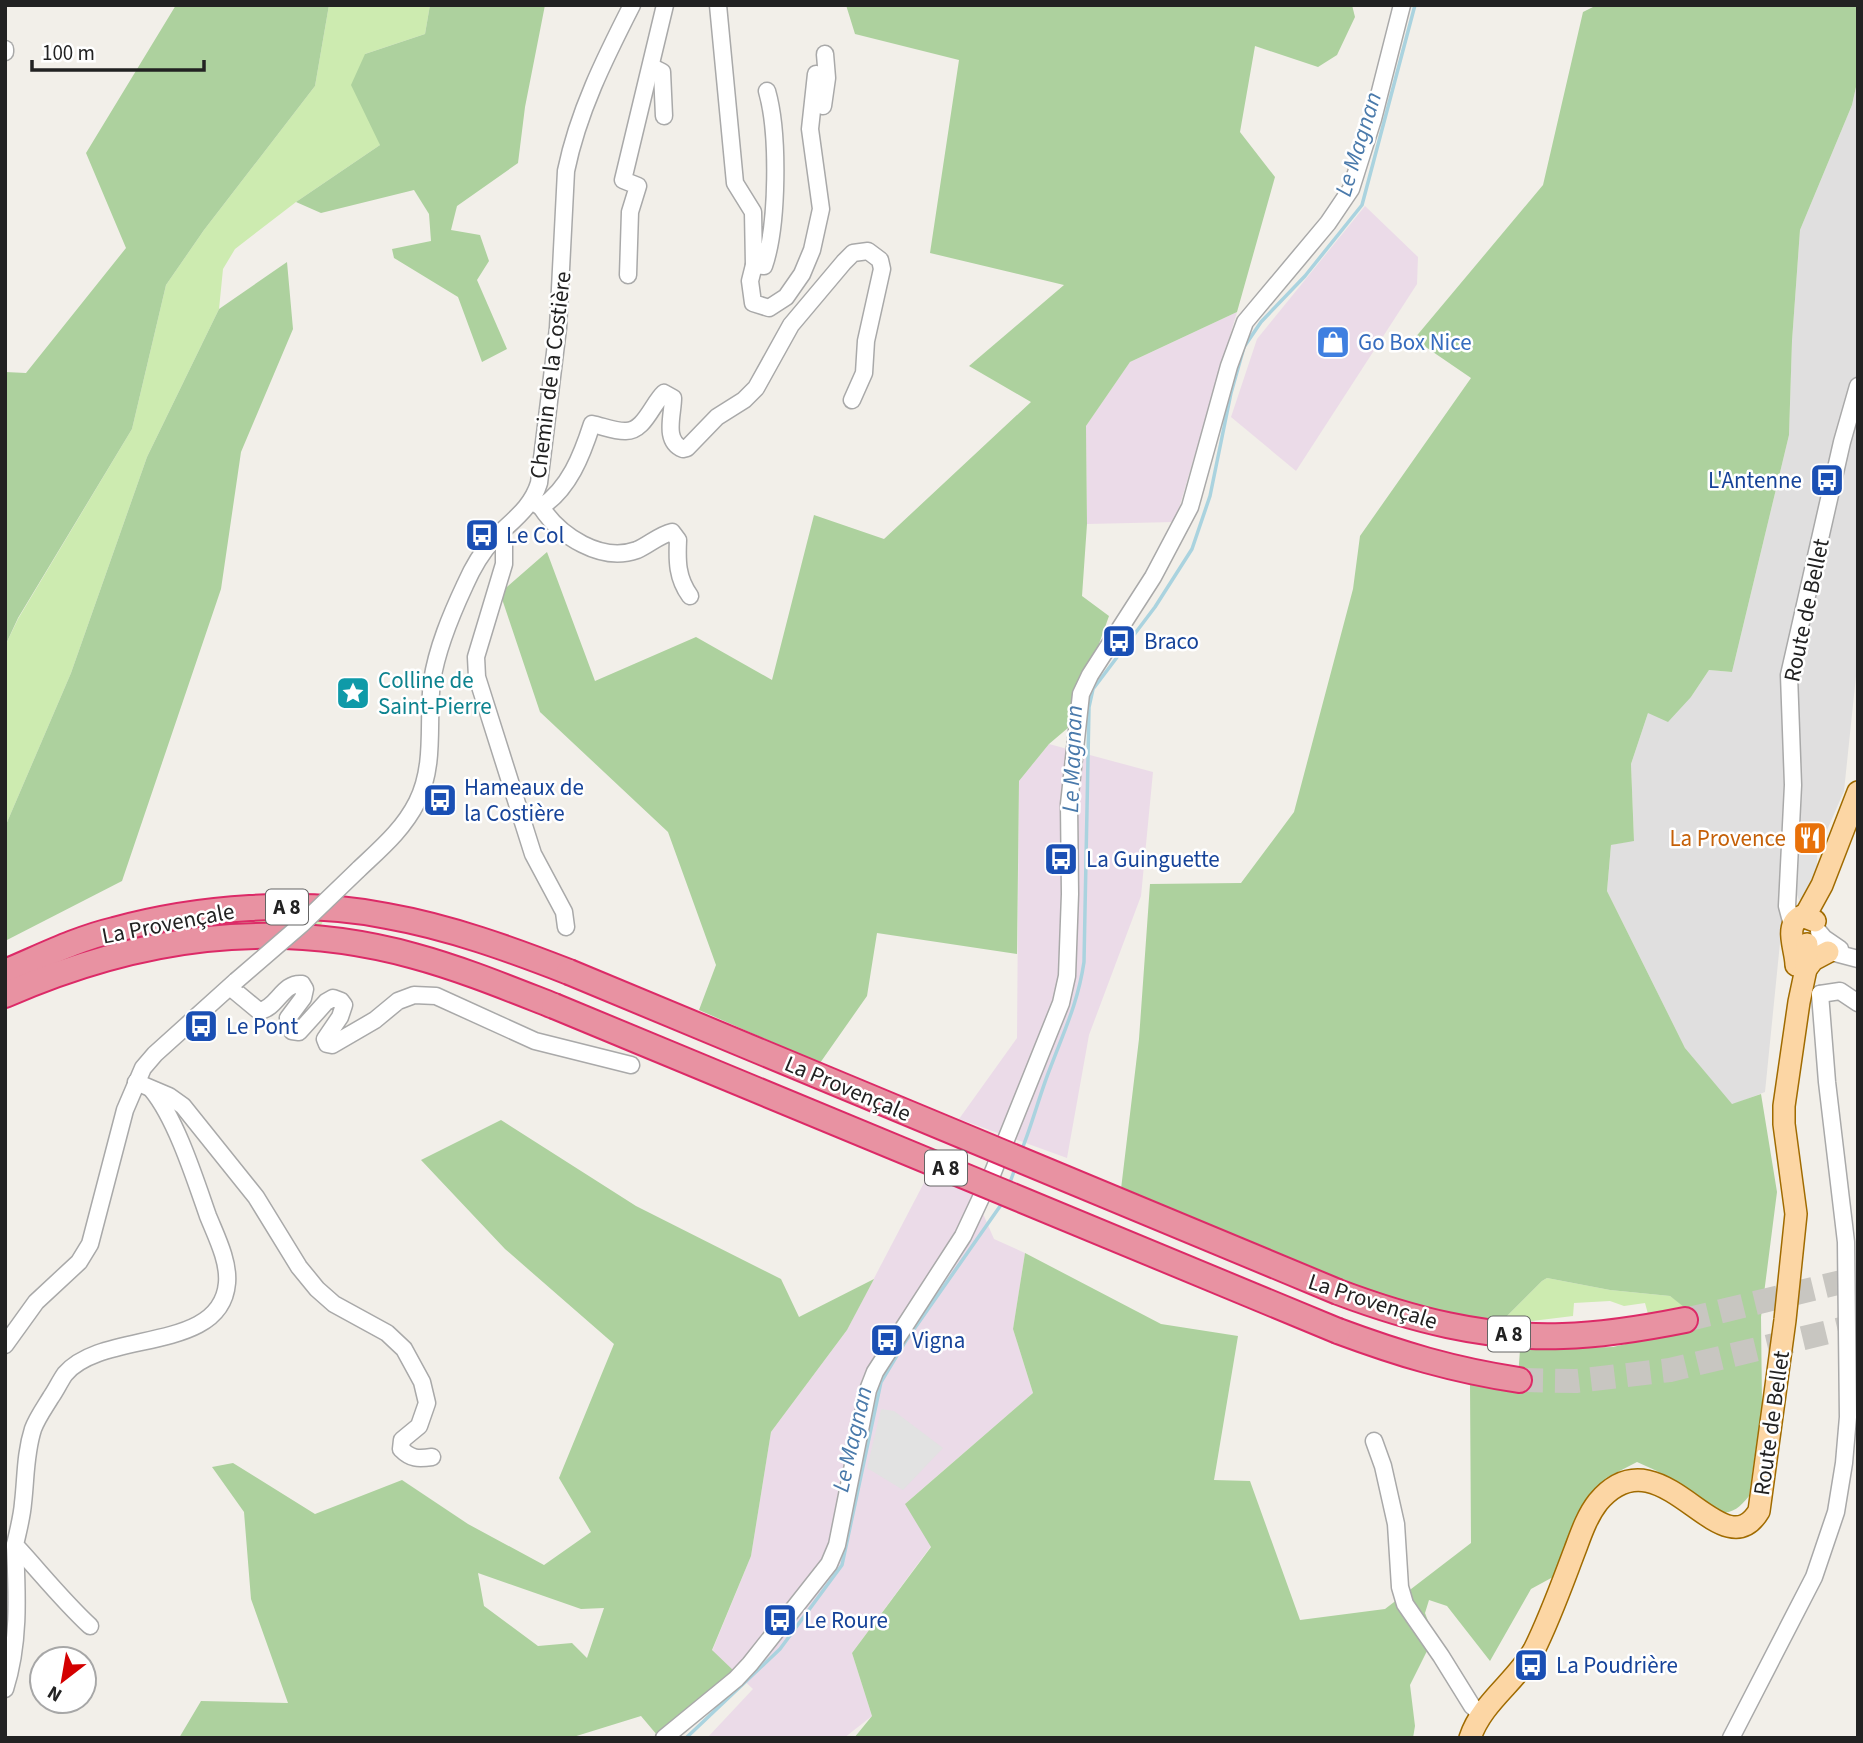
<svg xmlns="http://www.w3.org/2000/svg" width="1863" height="1743" viewBox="0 0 1863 1743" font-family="'Source Sans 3',sans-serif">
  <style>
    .residential { fill: #e0dfdf }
    .industrial { fill: #ebdbe8 }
    .grass { fill: #cdebb0 }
    .forest { fill: #add19e; fill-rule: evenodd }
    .parking { fill: #e2e2e2 }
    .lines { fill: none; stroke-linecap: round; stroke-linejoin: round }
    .stream { stroke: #aad3df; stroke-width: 3.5 }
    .highway-tunnel { stroke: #c8c6c1; stroke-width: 24; stroke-dasharray: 24 12; stroke-linecap: butt }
    .minor-casing { stroke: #a9a9a9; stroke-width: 19 }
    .major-casing { stroke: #a06b00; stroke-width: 24 }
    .highway-casing { stroke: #dc2a67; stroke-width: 28 }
    .minor { stroke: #fff; stroke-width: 16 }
    .major { stroke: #fcd6a4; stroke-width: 21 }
    .highway { stroke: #e892a2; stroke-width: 24 }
    .minor-bridge-casing { stroke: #a9a9a9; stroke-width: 19; stroke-linecap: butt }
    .highway-bridge-casing { stroke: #dc2a67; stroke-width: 28; stroke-linecap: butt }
    .minor-bridge { stroke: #fff; stroke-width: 16 }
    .highway-bridge { stroke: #e892a2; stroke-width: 24 }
    .labels { text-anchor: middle; stroke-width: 5; stroke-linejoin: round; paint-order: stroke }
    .shield { fill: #fff; stroke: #646464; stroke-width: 2 }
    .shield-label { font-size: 21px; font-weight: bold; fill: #222 }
    .shop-label { font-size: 23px; fill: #366cbe; stroke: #fff; text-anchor: start }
    .street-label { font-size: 23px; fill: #222; stroke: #fff }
    .transit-label { font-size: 23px; fill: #164399; stroke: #fff; text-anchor: start }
    .culture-label { font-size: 23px; fill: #0d838f; stroke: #fff; text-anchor: start }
    .food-label { font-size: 23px; fill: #c56008; stroke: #fff; text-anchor: end }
    .water-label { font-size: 24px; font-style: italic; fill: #4a7aab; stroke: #fff }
  </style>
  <rect width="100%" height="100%" fill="#f2efe9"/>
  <!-- residential -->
  <polygon class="residential" points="1858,78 1858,657 1844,791 1818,851 1789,904 1780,943 1765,1092 1732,1105 1685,1048 1607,891 1611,845 1634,840 1631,764 1648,713 1691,697 1709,670 1732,672 1789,435 1792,341 1800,230 1852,105"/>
  <!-- industrial -->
  <g class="industrial">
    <polygon points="1365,206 1418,257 1417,284 1296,471 1231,417 1257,339"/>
    <polygon points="1237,312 1175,522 1087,524 1086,426 1130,362"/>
    <polygon points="1049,744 1153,772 1141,896 1089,1035 1067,1158 959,1119 1017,1038 1019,781"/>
    <polygon points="927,1177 974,1193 994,1239 1025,1253 1013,1329 1033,1393 906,1503 931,1546 852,1653 872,1716 844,1738 707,1738 753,1689 712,1651 751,1556 771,1432 847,1330"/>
  </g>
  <!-- grass -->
  <g class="grass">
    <polygon points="329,5 430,5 425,34 365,54 380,145 296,202 235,249 223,269 219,309 147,457 71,673 5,827 5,646 18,619 132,429 166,285 204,230 315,86"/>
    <polygon points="241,918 324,919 318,931 47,965 103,943 132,936"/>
    <polygon points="1547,1278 1610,1290 1670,1296 1685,1306 1648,1314 1645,1303 1624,1306 1610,1301 1574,1303 1573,1316 1532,1321 1501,1322 1542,1281"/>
  </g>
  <!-- forest -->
  <g class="forest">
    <polygon points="176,5 329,5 315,86 204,230 166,285 132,429 18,618 5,646 5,372 26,373 126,248 86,153"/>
    <polygon points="430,5 545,5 525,107 518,163 457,206 451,230 480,235 489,261 477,280 507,349 482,362 458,297 394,258 392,249 431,241 429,214 414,190 321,213 296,202 380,145 351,85 365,54 425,34"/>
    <polygon points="846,5 1352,5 1355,17 1337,55 1318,67 1255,46 1240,132 1275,177 1237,312 1130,362 1086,426 1087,524 1082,596 1109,616 1069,727 1049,744 1019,781 1017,954 877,933 867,996 820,1063 699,1010 716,965 668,832 540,712 500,593 547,552 595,681 696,637 772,680 814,515 884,539 1031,402 969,366 1064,285 930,253 959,60 855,34"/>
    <path d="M1597 5H1858V78L1852 105 1800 230 1792 341 1789 435 1732 672 1709 670 1691 697 1668 722 1648 713 1631 764 1634 841 1611 845 1607 891 1685 1048 1732 1104 1761 1094 1777 1192 1761 1317 1762 1407 1749 1496C1740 1507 1734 1513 1719 1513L1657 1471 1637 1462 1606 1478 1585 1512 1553 1577 1531 1589 1490 1661 1447 1606 1429 1600 1425 1613 1434 1637 1410 1685 1415 1726 1413 1738H854L872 1716 852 1653 931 1547 905 1504 1033 1393 1013 1329 1025 1253 1161 1324 1238 1336 1214 1480 1250 1481 1300 1620 1385 1609 1471 1543 1470 1384 1517 1391 1520 1350 1613 1347 1690 1329 1689 1311 1670 1296 1610 1290 1547 1278 1542 1281 1501 1322 1443 1313 1342 1281 1121 1189 1139 1039 1150 884 1241 883 1294 812 1353 589 1360 536 1471 378 1414 339 1543 185 1583 12Z"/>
    <polygon points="287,262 293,329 241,452 221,589 122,881 5,941 5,827 71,673 147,457 219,309"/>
    <path d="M501 1120 636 1206 781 1279 799 1317 874 1279 847 1330 771 1432 751 1556 712 1650 734 1671 657 1735 641 1716 570 1738H179L201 1701 288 1703 251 1599 244 1512 212 1467 233 1463 315 1514 402 1480 468 1524 544 1565 591 1532 559 1478 614 1344 505 1249 421 1160ZM478 1573 581 1609 604 1608 587 1658 572 1643 538 1646 484 1606Z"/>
  </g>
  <!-- parking -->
  <g class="parking">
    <polygon points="1796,848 1813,849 1817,855 1817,870 1807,899 1799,900 1793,884"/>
    <polygon points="881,1409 894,1411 943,1448 903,1490 867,1468"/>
  </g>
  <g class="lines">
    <!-- stream -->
    <g class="stream">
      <path d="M1022 1149C1033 1122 1040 1093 1051 1066 1065 1029 1078 1002 1084 962L1089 707 1093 689 1155 607 1192 549 1210 496 1231 393 1244 347 1261 322 1305 276 1362 205 1415 5"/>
      <polyline points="1009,1185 1016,1166"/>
      <polyline points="686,1738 780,1649 842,1565 881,1382 905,1342 1003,1202"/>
    </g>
    <!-- highway-tunnel -->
    <g class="highway-tunnel">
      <polyline points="1685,1320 1858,1278"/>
      <polyline points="1519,1380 1576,1381 1670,1370 1858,1325"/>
    </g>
    <!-- minor casing -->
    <g class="minor-casing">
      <g id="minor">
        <path d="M718 5 735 183 753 212 754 265 764 266C778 225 779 133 767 91"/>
        <polyline points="5,49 5,52"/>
        <polyline points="652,67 662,72 664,116"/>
        <polyline points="823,106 827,78 825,54"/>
        <polyline points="754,265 750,281 753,303 769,308 786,297 802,274 812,250 821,209 810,129 816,74"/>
        <polyline points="628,275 630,212 638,186 623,180 665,5"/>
        <path d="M531 501 541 507C569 489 582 455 592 424 602 426 614 431 625 431 644 432 652 404 664 393L673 398C673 415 663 441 683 449L687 448 717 417 744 400 756 388 791 325 844 262 853 253 868 251 880 260 882 269 866 341 864 373 852 400"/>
        <path d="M541 507C560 536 601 563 637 550 649 545 659 535 672 532L678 540C677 561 677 578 690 596"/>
        <polyline points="498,535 504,544 504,564 476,657 477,677 533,854 564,912 566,927"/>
        <path d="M358 870C380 849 403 830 417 802 436 764 427 721 432 681 437 648 451 615 465 585 472 569 481 553 493 540 511 521 531 509 539 483L558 328 566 171C578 112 605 58 632 5"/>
        <polyline points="1792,925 1787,906 1793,785 1789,675 1842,442 1858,386"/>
        <polyline points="1819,932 1824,938 1840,949"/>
        <polyline points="1820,949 1858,959"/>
        <path d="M230 987 259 1011C277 1009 282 982 302 984L305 989 303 998 288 1018 292 1031 299 1032 326 1002 333 998 341 1001 344 1005 340 1017 325 1039 327 1044 332 1045 375 1020 398 1001 414 995 436 996 535 1041 631 1065"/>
        <polyline points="1820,994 1840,991 1858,1003"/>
        <path d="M136 1082 169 1096 183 1106 256 1197 299 1267 317 1289 334 1304 387 1333 404 1349 422 1382 427 1403 419 1426 402 1440 401 1449C411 1459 418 1459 432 1457"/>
        <polyline points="5,1345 36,1302 79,1262 90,1244 125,1110 143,1068 155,1054 236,981"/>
        <polyline points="1374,1441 1383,1466 1396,1524 1400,1587 1405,1604 1441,1656 1472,1706 1481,1714"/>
        <path d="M90 1626C63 1601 40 1572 15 1545 18 1531 22 1517 23 1503 26 1478 25 1454 33 1429 37 1418 45 1407 51 1397 56 1390 60 1381 65 1374 103 1329 221 1354 227 1283 229 1261 216 1236 208 1216 195 1179 176 1119 152 1090"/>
        <path d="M5 1689C20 1642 17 1593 15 1545"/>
        <polyline points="664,1738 736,1679 750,1664 829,1564 837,1545 868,1390 875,1372 963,1236 993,1172 1061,1003 1067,976 1070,894 1069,804 1081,694 1090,675 1153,577 1190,507 1229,366 1245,322 1328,223 1351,189 1373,119 1402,5"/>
        <polyline points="1731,1738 1814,1577 1836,1512 1844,1463 1848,1417 1846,1242 1827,1082 1820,994"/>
      </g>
    </g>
    <!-- major casing -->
    <g class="major-casing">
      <g id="major">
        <polyline points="1805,916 1822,885 1858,792"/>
        <path d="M1796 965C1796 949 1783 925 1802 916L1815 921"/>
        <polyline points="1806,969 1813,960 1828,952"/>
        <path d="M1470 1738C1482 1702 1516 1682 1534 1650 1550 1618 1562 1584 1575 1550 1581 1534 1587 1516 1598 1502 1661 1427 1721 1574 1759 1511L1785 1320 1796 1214 1784 1124V1106L1799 1002 1806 969 1807 944"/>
      </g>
    </g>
    <!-- highway casing -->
    <g class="highway-casing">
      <g id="highway">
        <path d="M5 972C41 957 76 939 114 930 198 907 301 899 387 916 449 927 510 949 569 972"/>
        <path d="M5 995C138 937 272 917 414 956 462 969 508 988 554 1006"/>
        <path d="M1338 1292C1410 1319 1485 1339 1563 1336 1604 1335 1645 1328 1685 1320"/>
        <path d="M1338 1331C1400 1354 1453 1370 1519 1380"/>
      </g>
    </g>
    <!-- minor -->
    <use href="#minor" class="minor"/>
    <!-- major -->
    <use href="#major" class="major"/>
    <!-- highway -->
    <use href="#highway" class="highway"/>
    <!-- minor-bridge casing -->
    <g class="minor-bridge-casing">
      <polyline id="minor-bridge" points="236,981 302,924 358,870"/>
    </g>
    <!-- highway-bridge casing -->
    <g class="highway-bridge-casing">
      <g id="highway-bridge">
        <polyline points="569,972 1338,1292"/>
        <polyline points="554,1006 1338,1331"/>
      </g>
    </g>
    <!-- minor-bridge -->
    <use href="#minor-bridge" class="minor-bridge"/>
    <!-- highway-bridge -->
    <use href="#highway-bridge" class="highway-bridge"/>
  </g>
  <!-- icons -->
  <defs>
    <g id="shop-square" transform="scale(1.75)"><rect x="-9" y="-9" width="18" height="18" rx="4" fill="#3f7fe0" stroke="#fff"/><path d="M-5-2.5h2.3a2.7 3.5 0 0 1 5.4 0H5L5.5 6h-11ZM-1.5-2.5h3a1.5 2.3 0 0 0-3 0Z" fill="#fff"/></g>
    <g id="bus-square" transform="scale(1.75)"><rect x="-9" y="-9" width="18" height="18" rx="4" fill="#1a4fb4" stroke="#fff"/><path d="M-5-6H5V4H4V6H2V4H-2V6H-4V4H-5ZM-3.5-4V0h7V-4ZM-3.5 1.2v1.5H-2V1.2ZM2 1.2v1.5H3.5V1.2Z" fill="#fff"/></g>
    <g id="sight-square" transform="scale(1.75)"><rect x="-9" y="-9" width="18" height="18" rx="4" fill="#0f9aa8" stroke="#fff"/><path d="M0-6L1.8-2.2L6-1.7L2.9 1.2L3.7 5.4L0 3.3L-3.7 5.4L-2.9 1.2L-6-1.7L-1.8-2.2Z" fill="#fff"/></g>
    <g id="restaurant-square" transform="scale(1.75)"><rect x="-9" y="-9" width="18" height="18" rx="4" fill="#e8710a" stroke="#fff"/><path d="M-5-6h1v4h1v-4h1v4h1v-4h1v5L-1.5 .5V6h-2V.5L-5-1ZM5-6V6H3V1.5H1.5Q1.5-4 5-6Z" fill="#fff"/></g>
  </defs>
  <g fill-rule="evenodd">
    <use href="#shop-square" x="1333" y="342"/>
    <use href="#bus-square" x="1827" y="480"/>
    <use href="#bus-square" x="482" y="535"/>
    <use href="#bus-square" x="1119" y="641"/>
    <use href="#sight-square" x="353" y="693"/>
    <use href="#bus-square" x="440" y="800"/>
    <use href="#restaurant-square" x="1810" y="838"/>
    <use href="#bus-square" x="1061" y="859"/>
    <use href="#bus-square" x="201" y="1026"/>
    <use href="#bus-square" x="887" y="1340"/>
    <use href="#bus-square" x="780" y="1620"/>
    <use href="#bus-square" x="1531" y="1665"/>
  </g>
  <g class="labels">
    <!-- shield labels -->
    <g class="shield">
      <rect x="266" y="889.5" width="42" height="35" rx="5"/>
      <rect x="925" y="1150.5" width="42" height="35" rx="5"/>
      <rect x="1488" y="1316.5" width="42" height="35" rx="5"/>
    </g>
    <g class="shield-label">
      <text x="287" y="914">A 8</text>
      <text x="946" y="1175">A 8</text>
      <text x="1509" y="1341">A 8</text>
    </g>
    <!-- shop labels -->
    <g class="shop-label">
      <text x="1358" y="350">Go Box Nice</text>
    </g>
    <!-- street labels -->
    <g class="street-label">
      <text transform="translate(550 375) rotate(-83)" y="8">Chemin de la Costière</text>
      <text transform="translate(1806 610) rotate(-78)" y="8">Route de Bellet</text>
      <text transform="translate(168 923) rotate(-11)" y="8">La Provençale</text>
      <text transform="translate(848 1088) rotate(23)" y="8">La Provençale</text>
      <text transform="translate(1373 1301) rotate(18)" y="8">La Provençale</text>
      <text transform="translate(1771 1423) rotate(-82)" y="8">Route de Bellet</text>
    </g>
    <!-- transit labels -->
    <g class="transit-label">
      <text x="1802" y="488" text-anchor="end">L'Antenne</text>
      <text x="506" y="543">Le Col</text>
      <text x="1144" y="649">Braco</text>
      <text x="464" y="795">Hameaux de<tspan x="464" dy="26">la Costière</tspan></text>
      <text x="1086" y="867">La Guinguette</text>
      <text x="226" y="1034">Le Pont</text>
      <text x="912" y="1348">Vigna</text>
      <text x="804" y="1628">Le Roure</text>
      <text x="1556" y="1673">La Poudrière</text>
    </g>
    <!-- culture labels -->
    <g class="culture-label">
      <text x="378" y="688">Colline de<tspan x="378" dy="26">Saint-Pierre</tspan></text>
    </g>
    <!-- food labels -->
    <g class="food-label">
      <text x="1786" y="846">La Provence</text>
    </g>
    <!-- water labels -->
    <g class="water-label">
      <text transform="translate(1358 144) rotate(-73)" y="8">Le Magnan</text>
      <text transform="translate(1072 759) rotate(-88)" y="8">Le Magnan</text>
      <text transform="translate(852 1439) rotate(-77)" y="8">Le Magnan</text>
    </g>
  </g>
  <!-- border -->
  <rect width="1863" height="1743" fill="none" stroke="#222222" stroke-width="14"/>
  <!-- north arrow -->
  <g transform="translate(63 1680) rotate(211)"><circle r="33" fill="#ffffff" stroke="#a7a7a7" stroke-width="2"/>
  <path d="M0-5L12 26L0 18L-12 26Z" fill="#d40000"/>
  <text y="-10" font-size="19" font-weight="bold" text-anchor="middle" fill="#222222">N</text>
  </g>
  <!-- scale -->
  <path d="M32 60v10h172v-10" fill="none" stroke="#222222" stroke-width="3.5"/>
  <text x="42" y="60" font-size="21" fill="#222222" stroke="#ffffff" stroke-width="5" paint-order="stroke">100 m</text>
</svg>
